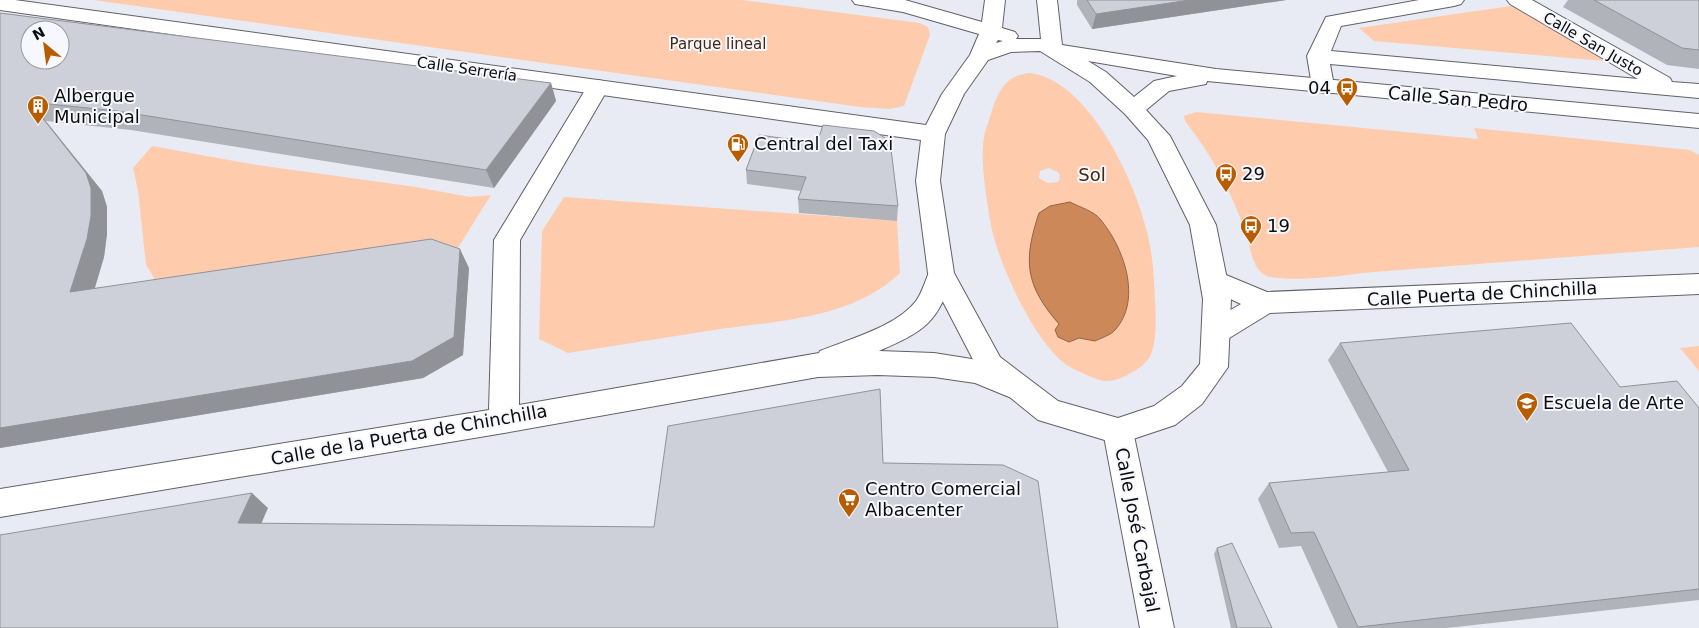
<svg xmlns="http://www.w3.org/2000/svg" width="1699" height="628" viewBox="0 0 1699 628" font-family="'DejaVu Sans',sans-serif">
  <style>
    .green { fill: #feccac; fill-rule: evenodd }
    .water { fill: #cd8859; stroke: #936343 }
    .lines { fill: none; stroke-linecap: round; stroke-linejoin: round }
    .street-casing { stroke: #606169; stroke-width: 2 }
    .secondary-casing { stroke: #606169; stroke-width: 2 }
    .street { fill: #fff; fill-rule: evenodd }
    .secondary { fill: #fff; fill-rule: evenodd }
    .wall { fill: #b1b3bb }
    .shaded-wall { fill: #909298 }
    .building { fill: #ced0d9; stroke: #909298; fill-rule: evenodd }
    .labels { text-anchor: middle; stroke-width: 4; stroke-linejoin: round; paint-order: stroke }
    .far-park-label { font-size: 15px; fill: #442712; stroke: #f7f8fe }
    .far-street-label { font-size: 15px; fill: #0c0c0f; stroke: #f7f8fe }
    .poi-label { font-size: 18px; fill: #0c0c0f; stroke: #f7f8fe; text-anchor: start }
    .street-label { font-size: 18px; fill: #0c0c0f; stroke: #f7f8fe }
    .park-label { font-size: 18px; fill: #442712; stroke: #f7f8fe }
  </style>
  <rect width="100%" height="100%" fill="#e9ebf4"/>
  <!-- green -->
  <g class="green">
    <polygon points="93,0 742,0 920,23 928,27 930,35 904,106 890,109 860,107"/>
    <polygon points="1517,5 1616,62 1374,41 1359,28"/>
    <path d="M1030 73C1088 80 1135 180 1147 232 1153 254 1154 278 1155 300 1156 315 1157 340 1151 354 1148 363 1137 370 1129 374 1122 378 1115 381 1107 381 1100 382 1072 369 1065 364 1033 340 996 259 990 220 986 194 979 157 985 132 987 125 990 118 992 110 999 90 1006 75 1030 73ZM1049 168 1059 173 1060 178 1058 182 1048 183 1039 178 1040 171ZM1030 275 1095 341 1079 338 1076 340C1054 321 1042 303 1030 275Z"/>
    <path d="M1196 112 1478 139 1474 128 1690 150 1699 155V247L1362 273C1343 276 1277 284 1263 274 1253 267 1251 251 1248 240 1234 196 1213 157 1185 121L1184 116Z"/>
    <polygon points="152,146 251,164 416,187 470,197 491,195 456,251 162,291 146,265 138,191 133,168"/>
    <path d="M564 197 897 221 900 273C852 319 777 321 714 330 666 338 617 345 568 353L539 339 542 231Z"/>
    <polygon points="1699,346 1699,371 1680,348"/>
  </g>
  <!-- water -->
  <path class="water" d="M1070 202C1079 207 1094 211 1100 219 1123 246 1143 299 1115 330 1111 335 1101 338 1095 341L1079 338 1069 342 1058 337 1055 330 1059 324C1025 285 1023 261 1039 213L1050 206Z"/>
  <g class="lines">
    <!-- street casing -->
    <g class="street-casing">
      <g id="street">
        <polygon points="1419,0 1464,0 1461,4 1454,6 1341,26 1331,51 1638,79 1510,4 1507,0 1532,0 1670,78 1672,82 1699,84 1699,98 1330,64 1334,86 1331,91 1323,93 1315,91 1312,86 1307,56 1326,17"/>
        <path d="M598 80 606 82 609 87 520 240 519 405 819 353 820 351C849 339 896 327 916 301 923 292 926 277 932 266L941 263 950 266 954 273C937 323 927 330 879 351L934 353 978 360 1024 378 1029 387 1024 396 1014 399 975 383 934 377 878 375 818 377 504 433 0 517V489L489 410 494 240 587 87 590 82Z"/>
        <polygon points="1214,270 1267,292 1699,274 1699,294 1270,313 1226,340 1216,343 1206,340 1202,332 1206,324 1241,304 1205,287 1201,280 1205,273"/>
        <polygon points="1118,418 1129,422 1133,431 1174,628 1140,628 1103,431 1107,422"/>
      </g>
    </g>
    <!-- secondary casing -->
    <g class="secondary-casing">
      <path id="secondary" d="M0 0H15L926 125 942 94 970 55 979 34 903 12 855 4 852 0H905L982 22 985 0H1005L1002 28 1015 32 1018 36 1016 39H1041L1037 0H1057L1062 45 1216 69 1699 114V128L1207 81 1206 84 1169 91 1146 110 1170 136 1216 225 1231 299 1228 367 1202 404 1175 425 1118 444 1038 420 980 373 928 273 916 181 921 140 0 10ZM998 40 1003 41 996 43ZM1040 51 1090 82 1125 114 1148 140 1190 225 1203 299 1200 364 1182 386 1154 406 1118 418 1058 401 1000 357 954 273 940 181 945 134 964 94 988 60 1011 52ZM1088 61 1177 76 1154 81 1134 97 1106 72Z"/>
    </g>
    <!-- street -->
    <use href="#street" class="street"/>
    <!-- secondary -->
    <use href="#secondary" class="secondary"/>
  </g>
  <!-- wall -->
  <g class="wall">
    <polygon points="1077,0 1286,0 1092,29 1077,5"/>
    <polygon points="1568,0 1699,0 1699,69 1667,65 1563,7"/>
    <polygon points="0,13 551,83 556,101 494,188 131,130 46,121 102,191 107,207 107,234 104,257 95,288 469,268 463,355 423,378 0,448"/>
    <polygon points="759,135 898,206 897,221 799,213 798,199 801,191 747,184 746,170"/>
    <polygon points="1340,343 1620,387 1699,408 1699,600 1447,628 1338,628 1301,546 1279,548 1258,499 1269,483 1388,472 1328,360"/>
    <polygon points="1217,548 1272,628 1231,628 1214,554"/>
  </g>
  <!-- shaded-wall -->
  <g class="shaded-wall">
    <polygon points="1190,0 1286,0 1092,29 1096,14"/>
    <polygon points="551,83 556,101 494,188 486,170"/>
    <polygon points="30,102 102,191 107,207 107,234 104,257 88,310 70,292"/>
    <polygon points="460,249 469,268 463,355 423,378 0,448 0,428"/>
    <polygon points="252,493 268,508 255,538 238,523"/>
  </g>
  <!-- building -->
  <g class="building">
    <polygon points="1087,0 1190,0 1096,14"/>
    <polygon points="1594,0 1699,0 1699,50 1682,48"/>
    <path d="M0 13 551 83 486 170 117 111 30 102 86 173 91 188V216L87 239 70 292 431 239 460 249 454 337 412 361 0 428ZM30 30H60V60H30Z"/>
    <polygon points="823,125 874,131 890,141 898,206 798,199 806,177 746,170 759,135 817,143"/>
    <polygon points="1571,323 1620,387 1677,381 1699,408 1699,589 1358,627 1314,532 1291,533 1269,483 1409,470 1340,343"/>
    <polygon points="880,389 883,463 1003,465 1038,481 1058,628 0,628 0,535 252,493 238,523 654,527 668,426"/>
    <polygon points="1232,543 1272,628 1237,628 1217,548"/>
  </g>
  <!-- icons -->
  <defs>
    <g id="bus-pin" transform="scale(1.125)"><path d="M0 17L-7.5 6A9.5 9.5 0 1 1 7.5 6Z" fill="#b85c00" stroke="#f7f8fe"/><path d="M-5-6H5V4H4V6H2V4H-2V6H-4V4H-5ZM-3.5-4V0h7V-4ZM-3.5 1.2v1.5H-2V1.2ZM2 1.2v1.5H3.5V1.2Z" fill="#fff"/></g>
    <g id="building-pin" transform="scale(1.125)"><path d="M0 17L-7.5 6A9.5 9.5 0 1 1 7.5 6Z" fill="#b85c00" stroke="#f7f8fe"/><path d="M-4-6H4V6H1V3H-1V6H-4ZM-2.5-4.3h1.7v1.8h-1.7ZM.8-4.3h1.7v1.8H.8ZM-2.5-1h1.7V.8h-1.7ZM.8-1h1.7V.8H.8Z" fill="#fff"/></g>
    <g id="fuel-pin" transform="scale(1.125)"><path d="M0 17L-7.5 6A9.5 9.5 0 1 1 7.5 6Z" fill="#b85c00" stroke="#f7f8fe"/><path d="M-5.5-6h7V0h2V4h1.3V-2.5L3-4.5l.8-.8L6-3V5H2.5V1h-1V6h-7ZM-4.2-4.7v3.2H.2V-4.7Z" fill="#fff"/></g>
    <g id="university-pin" transform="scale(1.125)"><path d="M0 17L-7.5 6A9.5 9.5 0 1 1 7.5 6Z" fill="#b85c00" stroke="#f7f8fe"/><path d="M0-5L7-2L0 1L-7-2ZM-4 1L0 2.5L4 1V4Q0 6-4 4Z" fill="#fff"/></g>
    <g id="supermarket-pin" transform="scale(1.125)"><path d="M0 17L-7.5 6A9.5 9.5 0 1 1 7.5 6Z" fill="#b85c00" stroke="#f7f8fe"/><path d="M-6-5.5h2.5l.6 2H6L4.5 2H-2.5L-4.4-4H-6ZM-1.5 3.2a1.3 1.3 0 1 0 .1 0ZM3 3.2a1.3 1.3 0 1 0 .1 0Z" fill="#fff"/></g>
  </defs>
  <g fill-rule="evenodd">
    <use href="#bus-pin" x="1347" y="88"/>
    <use href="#building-pin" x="38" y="106"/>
    <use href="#fuel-pin" x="738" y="144"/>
    <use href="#bus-pin" x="1226" y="174"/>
    <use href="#bus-pin" x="1251" y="226"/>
    <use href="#university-pin" x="1527" y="403"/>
    <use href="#supermarket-pin" x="849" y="499"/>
  </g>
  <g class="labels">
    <!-- far-park labels -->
    <g class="far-park-label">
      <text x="718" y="49">Parque lineal</text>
    </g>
    <!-- far-street labels -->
    <g class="far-street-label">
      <text transform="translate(1593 44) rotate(30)" y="5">Calle San Justo</text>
      <text transform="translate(467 69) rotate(8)" y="5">Calle Serrería</text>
    </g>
    <!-- poi labels -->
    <g class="poi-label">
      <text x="1331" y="94" text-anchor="end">04</text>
      <text x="54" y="102">Albergue<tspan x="54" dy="21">Municipal</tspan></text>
      <text x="754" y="150">Central del Taxi</text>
      <text x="1242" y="180">29</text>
      <text x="1267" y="232">19</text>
      <text x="1543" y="409">Escuela de Arte</text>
      <text x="865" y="495">Centro Comercial<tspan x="865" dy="21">Albacenter</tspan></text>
    </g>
    <!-- street labels -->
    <g class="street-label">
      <text transform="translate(1458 99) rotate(5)" y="6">Calle San Pedro</text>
      <text transform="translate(1482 294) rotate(-3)" y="6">Calle Puerta de Chinchilla</text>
      <text transform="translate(409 435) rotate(-10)" y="6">Calle de la Puerta de Chinchilla</text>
      <text transform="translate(1137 530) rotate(79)" y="6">Calle José Carbajal</text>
    </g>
    <!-- park labels -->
    <g class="park-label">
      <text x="1092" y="181">Sol</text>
    </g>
  </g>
  <!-- north arrow -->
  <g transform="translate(45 45) rotate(331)"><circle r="24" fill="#f7f8fe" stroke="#999a9e"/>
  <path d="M0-4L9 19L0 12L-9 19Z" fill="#b85c00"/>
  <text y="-8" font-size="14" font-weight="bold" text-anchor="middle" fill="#0c0c0f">N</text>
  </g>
</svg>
